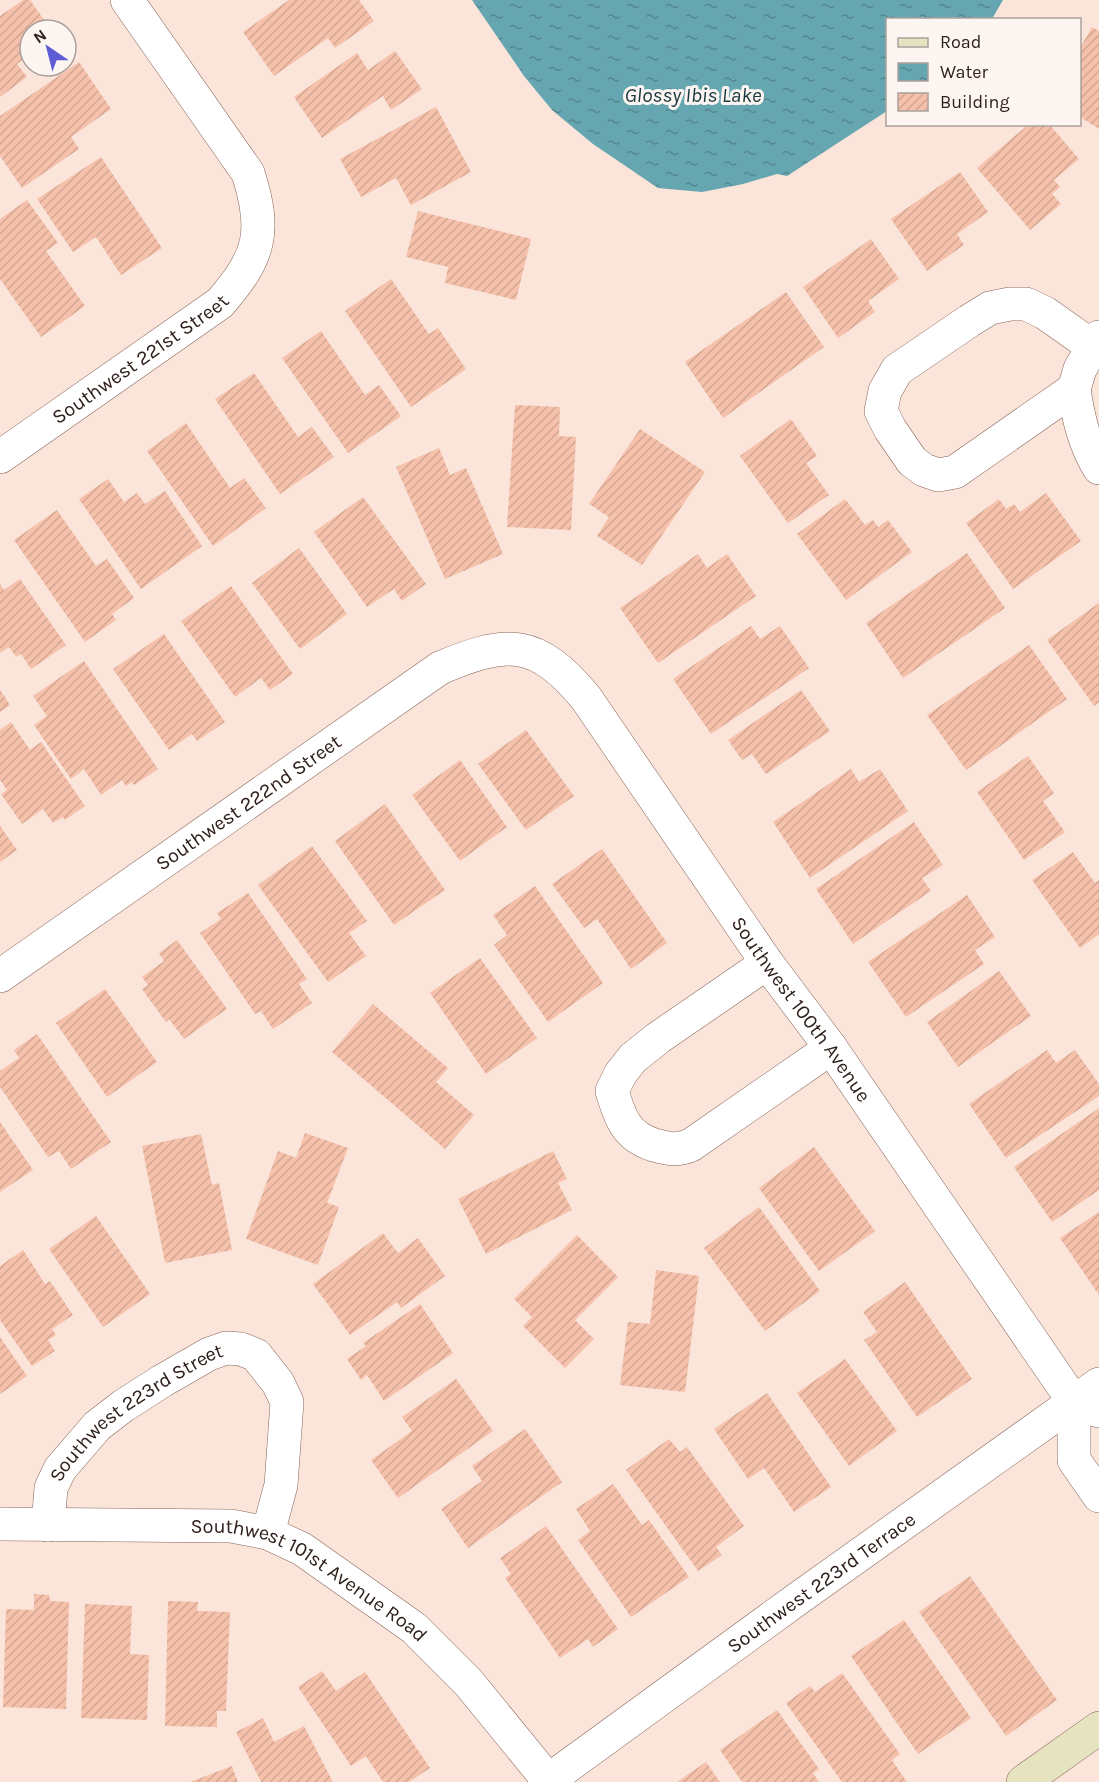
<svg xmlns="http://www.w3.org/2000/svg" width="1099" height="1782" viewBox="0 0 1099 1782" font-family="Karla,sans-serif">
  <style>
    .water { fill: url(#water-ripples) }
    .building { fill: url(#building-hatch) }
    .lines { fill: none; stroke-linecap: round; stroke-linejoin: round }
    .street-casing { stroke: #866457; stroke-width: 34 }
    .secondary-casing { stroke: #866457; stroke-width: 34 }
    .street { stroke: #fff; stroke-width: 33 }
    .secondary { stroke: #e6e3c1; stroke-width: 33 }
    .labels { text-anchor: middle; stroke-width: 6; stroke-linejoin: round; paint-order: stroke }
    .street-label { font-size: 20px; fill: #2f201b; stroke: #fdf5f2 }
    .water-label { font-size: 21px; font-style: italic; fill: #17383d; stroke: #fdf5f2 }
  </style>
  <defs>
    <pattern id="water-ripples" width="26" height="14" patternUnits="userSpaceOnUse" patternTransform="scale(1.5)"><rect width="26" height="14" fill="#65a6b0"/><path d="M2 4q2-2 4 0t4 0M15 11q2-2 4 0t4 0" fill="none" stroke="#54878e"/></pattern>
    <pattern id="building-hatch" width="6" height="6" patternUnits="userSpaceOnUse" patternTransform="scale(1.5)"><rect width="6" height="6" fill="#f6c1ab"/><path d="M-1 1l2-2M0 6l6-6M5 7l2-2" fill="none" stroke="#d3a693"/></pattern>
  </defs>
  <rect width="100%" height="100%" fill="#fbe4da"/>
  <!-- water -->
  <polygon class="water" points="472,0 1003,0 992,19 888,20 887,111 787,176 777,174 743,184 702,192 658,188 593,144 552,110 524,76"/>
  <!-- building -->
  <g class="building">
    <polygon points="23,0 30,0 51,30 30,30 30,55 17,64 27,77 0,97 0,16"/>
    <polygon points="289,0 359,0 374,21 335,48 328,38 274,76 243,32"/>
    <polygon points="1092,27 1099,31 1099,129 1080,117 1080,48"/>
    <polygon points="395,51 422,89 391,110 383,96 322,138 294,97 357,53 368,70"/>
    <polygon points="79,62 111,109 71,137 79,149 22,188 0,156 0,116"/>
    <polygon points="436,107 471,172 411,205 396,178 361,197 340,159"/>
    <polygon points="1029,124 1049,124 1079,159 1054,180 1060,187 1052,194 1061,204 1030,230 977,168"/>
    <polygon points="101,157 162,248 121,275 96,237 73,252 37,199"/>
    <polygon points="960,172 988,212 957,234 964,245 927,271 891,219"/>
    <polygon points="27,200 58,243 46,251 85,306 41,337 0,279 0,219"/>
    <polygon points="418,211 531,239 516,300 445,283 448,267 406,257"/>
    <polygon points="871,239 899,279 868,301 875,312 838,338 803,287"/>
    <polygon points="391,279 429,334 438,328 466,369 411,407 345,311"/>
    <polygon points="786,292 824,347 723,418 685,362"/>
    <polygon points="321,331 365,395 379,385 401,416 348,453 282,358"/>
    <polygon points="254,373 298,437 312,427 334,457 280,494 215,399"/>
    <polygon points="515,405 560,407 559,436 576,437 571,530 507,527"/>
    <polygon points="791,419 817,456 806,463 829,495 788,523 740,456"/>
    <polygon points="186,423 230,488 244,478 266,508 213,546 147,451"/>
    <polygon points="640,429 705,472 642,565 597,536 609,517 589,504"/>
    <polygon points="439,448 450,475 466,468 503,554 445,579 396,467"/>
    <polygon points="108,479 124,502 137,493 145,504 165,491 202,546 141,589 79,499"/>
    <polygon points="1046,493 1081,541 1013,589 966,523 999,499 1006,509 1014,504 1020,512"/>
    <polygon points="363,497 426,584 402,601 394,589 367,607 314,532"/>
    <polygon points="845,499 865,525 873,520 878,527 888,520 912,552 846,600 797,534"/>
    <polygon points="57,510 96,566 107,559 134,598 112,614 116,620 85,642 14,540"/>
    <polygon points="299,548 347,614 300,649 252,583"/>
    <polygon points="967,553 1005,608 903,678 866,623"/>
    <polygon points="698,554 707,568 727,554 756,596 658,663 620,608"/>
    <polygon points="20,579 66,645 31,669 21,654 16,657 9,647 0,653 0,584 4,590"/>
    <polygon points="231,586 293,674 270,690 261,678 235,697 181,621"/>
    <polygon points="1099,603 1099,702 1094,706 1047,640"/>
    <polygon points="751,626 760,639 780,626 809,668 711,734 673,679"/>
    <polygon points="164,634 225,722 197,741 192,734 169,750 113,669"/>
    <polygon points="1029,645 1067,699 966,770 927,715"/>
    <polygon points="84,661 158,769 134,785 132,782 126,786 122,780 101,795 84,769 71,779 34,725 47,716 33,696"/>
    <polygon points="0,690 10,705 0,712"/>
    <polygon points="801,690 830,731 766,774 752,754 742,760 728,740"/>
    <polygon points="11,722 30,750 41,742 85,806 65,820 63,817 53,823 43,809 22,824 1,794 7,790 0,780 0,730"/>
    <polygon points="526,730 574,796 526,830 478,764"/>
    <polygon points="1028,756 1054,793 1043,801 1065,832 1024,860 977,792"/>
    <polygon points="460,760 507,827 460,861 412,795"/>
    <polygon points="851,769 859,782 880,769 908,811 810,878 773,822"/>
    <polygon points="385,804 445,890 394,925 335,841"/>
    <polygon points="914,822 943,865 922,878 931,891 853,944 816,889"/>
    <polygon points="0,826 17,850 0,862"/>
    <polygon points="312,846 367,921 349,933 366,956 328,982 258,885"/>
    <polygon points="602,849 667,943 631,969 597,919 584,928 552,884"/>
    <polygon points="1073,852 1095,883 1099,880 1099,934 1080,948 1032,880"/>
    <polygon points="535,886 603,983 548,1022 494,945 507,935 493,915"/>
    <polygon points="248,893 307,979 299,984 312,1003 273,1029 261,1011 255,1014 200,933 221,919 217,913"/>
    <polygon points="967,895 995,937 975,950 984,964 906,1017 868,962"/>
    <polygon points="177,940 227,1009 184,1039 169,1019 166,1022 142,989 148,985 142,977 164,961 159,953"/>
    <polygon points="480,958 537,1038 486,1074 430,993"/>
    <polygon points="999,971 1031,1016 958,1067 927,1022"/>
    <polygon points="105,989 157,1062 107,1097 56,1023"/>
    <polygon points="373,1004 448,1068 436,1082 474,1115 445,1149 332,1052"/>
    <polygon points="37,1034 111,1142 71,1169 59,1151 48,1157 0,1087 0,1071 19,1058 14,1050"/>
    <polygon points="1047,1050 1056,1063 1075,1050 1099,1084 1099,1096 1006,1158 969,1104"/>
    <polygon points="1099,1108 1099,1190 1052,1222 1014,1167"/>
    <polygon points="0,1122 33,1170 0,1192"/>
    <polygon points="305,1133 348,1148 327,1203 339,1207 318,1265 246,1239 278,1151 296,1158"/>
    <polygon points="201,1134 212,1185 219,1183 232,1250 165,1263 142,1146"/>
    <polygon points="814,1147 875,1231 819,1271 759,1188"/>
    <polygon points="553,1151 567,1179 558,1183 572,1210 486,1254 458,1199"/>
    <polygon points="759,1207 820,1291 765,1331 704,1248"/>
    <polygon points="1099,1212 1099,1295 1060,1238"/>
    <polygon points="96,1216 150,1294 103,1327 49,1249"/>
    <polygon points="383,1233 398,1253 418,1238 445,1276 401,1308 397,1302 350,1335 313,1284"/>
    <polygon points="577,1235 618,1277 575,1320 594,1339 565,1368 523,1326 532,1317 514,1299"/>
    <polygon points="23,1250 45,1284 50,1281 73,1315 52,1329 56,1335 48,1340 55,1351 32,1366 0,1320 0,1266"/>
    <polygon points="656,1270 699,1276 685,1392 620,1385 628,1322 650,1324"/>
    <polygon points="905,1282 972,1379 917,1417 864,1340 877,1332 863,1312"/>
    <polygon points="420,1304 453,1353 384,1401 367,1375 361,1380 347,1359 366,1346 363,1343"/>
    <polygon points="0,1337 27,1376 0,1394"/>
    <polygon points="845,1359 897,1431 849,1466 797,1393"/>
    <polygon points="456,1379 493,1431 398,1498 371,1460 412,1431 402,1417"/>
    <polygon points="767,1393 831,1487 794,1512 764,1468 748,1479 714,1429"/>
    <polygon points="525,1429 562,1482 468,1548 441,1509 482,1481 472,1466"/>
    <polygon points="669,1439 680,1452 687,1447 744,1526 716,1547 722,1555 698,1571 626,1470"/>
    <polygon points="613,1484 642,1525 649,1520 689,1577 631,1617 578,1540 590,1531 576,1509"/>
    <polygon points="546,1526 618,1629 593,1647 588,1639 560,1658 505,1578 511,1574 500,1558"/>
    <polygon points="970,1576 1057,1700 1006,1736 919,1612"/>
    <polygon points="34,1594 49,1595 50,1601 69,1602 66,1709 3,1707 6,1609 34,1610"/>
    <polygon points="168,1601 198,1602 197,1611 230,1612 226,1711 217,1711 217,1727 165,1726"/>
    <polygon points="85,1604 132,1606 130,1654 149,1655 147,1720 81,1718"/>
    <polygon points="904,1620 971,1718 918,1754 851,1656"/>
    <polygon points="322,1671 336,1691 365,1672 430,1768 409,1782 383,1782 366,1756 351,1766 298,1687"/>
    <polygon points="842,1673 900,1754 892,1760 907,1782 842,1782 786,1703 810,1686 815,1692"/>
    <polygon points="777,1710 819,1769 813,1773 819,1782 742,1782 720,1750"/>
    <polygon points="263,1718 274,1742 304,1726 333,1782 261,1782 236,1732"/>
    <polygon points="706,1762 720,1782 677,1782"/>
    <polygon points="232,1766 238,1782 190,1782"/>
  </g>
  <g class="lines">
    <!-- street casing -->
    <g class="street-casing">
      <g id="street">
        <polyline points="1092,346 1045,313 1026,304 1010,304 990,308 969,321 897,370 885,391 881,411 890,429 912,461 924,470 938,475 955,472 1074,389 1080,369 1099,337"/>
        <path d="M1074 389C1078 417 1084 443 1099 468"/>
        <path id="s1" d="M0 457 220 303C260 257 267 232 248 173L127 0"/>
        <path d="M767 963 658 1038 633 1058 621 1073 612 1091C620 1118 626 1136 654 1145 669 1149 677 1151 691 1145L831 1048"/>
        <path id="s2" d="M0 976 440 668C508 639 537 639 586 698L767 963 831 1048 1074 1402 1099 1411"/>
        <polyline points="1074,1402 1074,1460 1099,1496"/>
        <path id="s3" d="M0 1524 231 1526 268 1533 302 1549 414 1628 468 1682 548 1780"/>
        <path id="s4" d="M48 1525 51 1488 60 1469 97 1426 123 1406 162 1381 209 1354 226 1348 241 1349 256 1355 278 1383 287 1402 281 1485 268 1533"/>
        <path id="s5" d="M546 1782 796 1600 1099 1384"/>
      </g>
    </g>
    <!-- secondary casing -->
    <g class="secondary-casing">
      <polyline id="secondary" points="1023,1782 1099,1728"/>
    </g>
    <!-- street -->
    <use href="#street" class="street"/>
    <!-- secondary -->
    <use href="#secondary" class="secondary"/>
  </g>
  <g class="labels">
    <!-- street labels -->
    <g class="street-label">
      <text dy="7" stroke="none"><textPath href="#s1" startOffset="171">Southwest 221st Street</textPath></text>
      <text dy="7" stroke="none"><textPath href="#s2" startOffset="303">Southwest 222nd Street</textPath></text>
      <text dy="7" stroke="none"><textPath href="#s2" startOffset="1082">Southwest 100th Avenue</textPath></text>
      <text dy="7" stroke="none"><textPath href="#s4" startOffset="154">Southwest 223rd Street</textPath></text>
      <text dy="7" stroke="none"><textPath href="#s5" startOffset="340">Southwest 223rd Terrace</textPath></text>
      <text dy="7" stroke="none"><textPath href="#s3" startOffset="324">Southwest 101st Avenue Road</textPath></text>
    </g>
    <!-- water labels -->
    <g class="water-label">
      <text x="693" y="102">Glossy Ibis Lake</text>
    </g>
  </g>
  <!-- legend -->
  <rect x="886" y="18" width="195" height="108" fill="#fdf5f2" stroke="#aba09c" stroke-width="1.5"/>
  <rect x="898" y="38" width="30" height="9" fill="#e6e3c1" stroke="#aba09c" stroke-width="1.5"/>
  <text x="940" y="48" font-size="18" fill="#2f201b">Road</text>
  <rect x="898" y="63" width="30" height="18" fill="url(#water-ripples)" stroke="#aba09c" stroke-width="1.5"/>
  <text x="940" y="78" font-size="18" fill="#2f201b">Water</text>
  <rect x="898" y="93" width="30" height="18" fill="url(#building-hatch)" stroke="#aba09c" stroke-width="1.5"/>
  <text x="940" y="108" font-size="18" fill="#2f201b">Building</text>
  <!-- north arrow -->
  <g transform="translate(48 48) rotate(325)"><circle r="28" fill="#fdf5f2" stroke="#aba09c" stroke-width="1.5"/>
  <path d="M0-4.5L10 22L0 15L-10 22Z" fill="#5e5cd5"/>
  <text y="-9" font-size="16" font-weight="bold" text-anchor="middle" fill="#2f201b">N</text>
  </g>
</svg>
